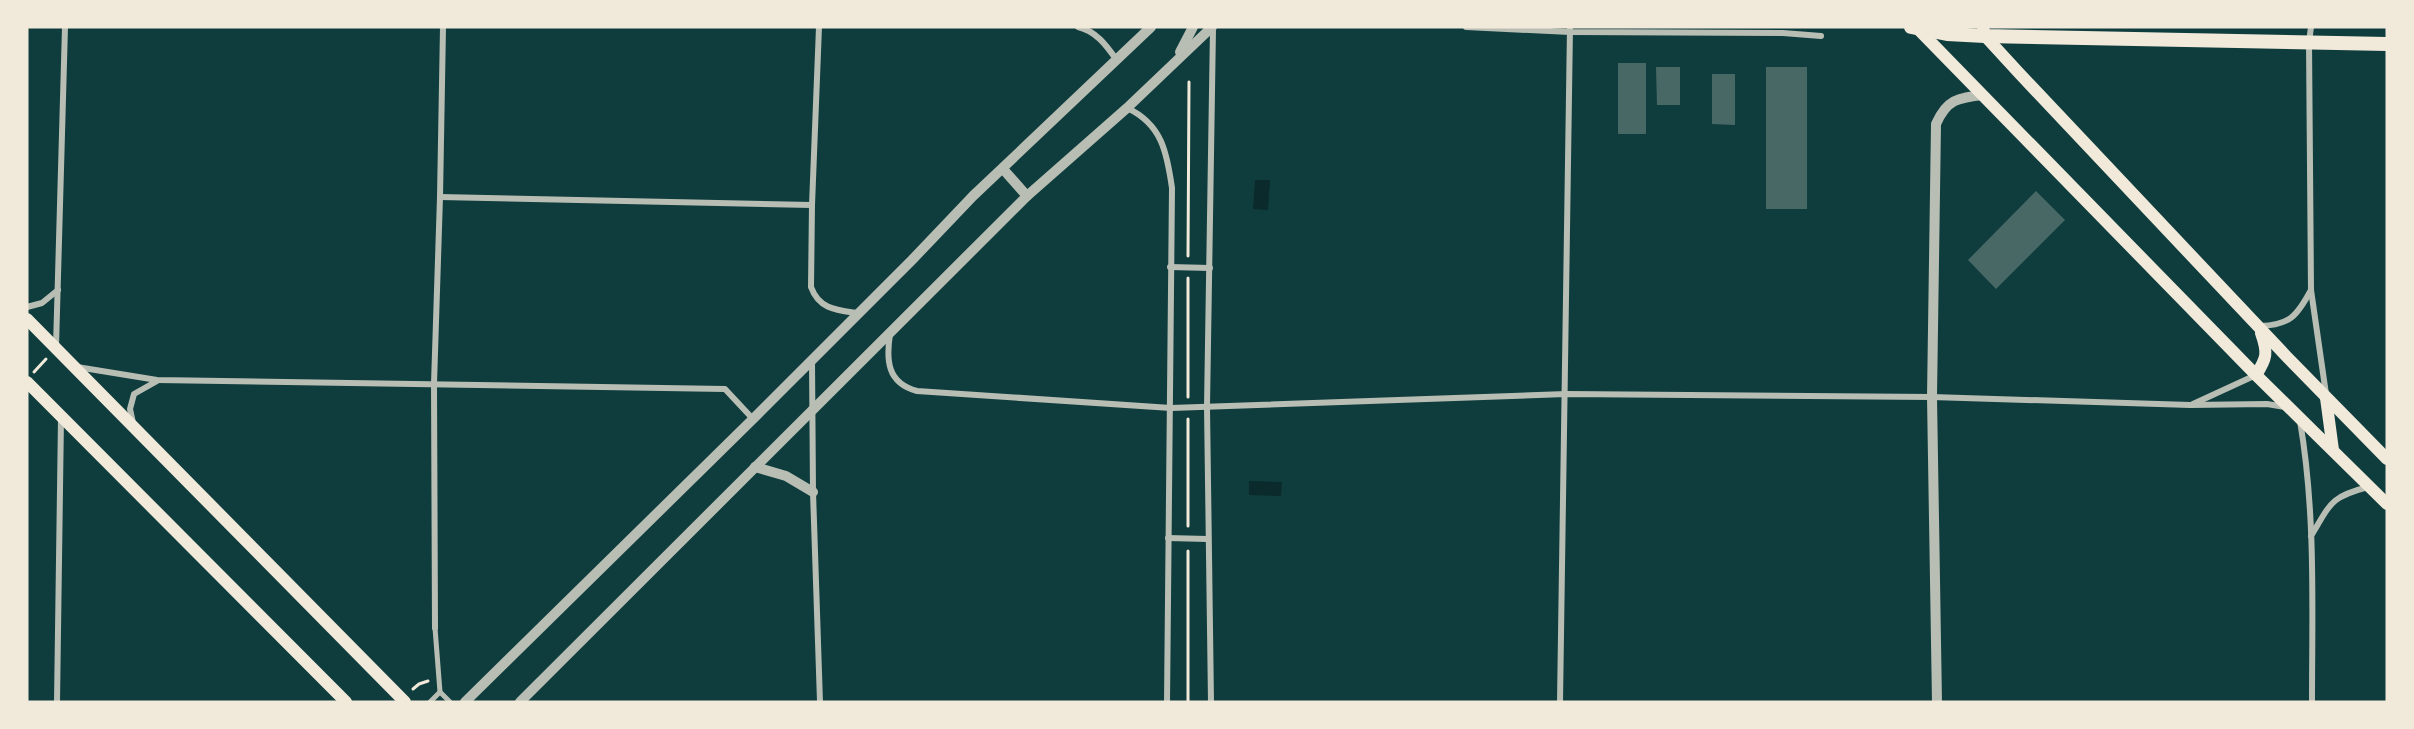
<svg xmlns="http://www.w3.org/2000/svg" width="2414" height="729" viewBox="0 0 2414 729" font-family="Helvetica,sans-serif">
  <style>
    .water { fill: #0a2a2b }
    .building { fill: #486865 }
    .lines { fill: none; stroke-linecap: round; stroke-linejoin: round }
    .path { stroke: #f1e9da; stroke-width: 3 }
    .pedestrian { stroke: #b8beb3; stroke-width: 5 }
    .minor { stroke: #b8beb3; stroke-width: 6 }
    .tertiary { stroke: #b8beb3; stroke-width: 10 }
    .secondary { stroke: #f1e9da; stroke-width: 12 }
    .primary { stroke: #f1e9da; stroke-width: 14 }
  </style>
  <rect width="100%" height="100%" fill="#0f3d3e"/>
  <!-- water -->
  <g class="water">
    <polygon points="1255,180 1270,180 1268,210 1253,209"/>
    <polygon points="1249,481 1282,482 1281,496 1249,495"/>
  </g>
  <!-- building -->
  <g class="building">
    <rect x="1618" y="63" width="28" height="71"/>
    <polygon points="1656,67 1680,67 1680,105 1657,105"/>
    <rect x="1766" y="67" width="41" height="142"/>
    <polygon points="1712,74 1735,74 1735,125 1712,124"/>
    <polygon points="2036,191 2065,220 1996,289 1968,260"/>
  </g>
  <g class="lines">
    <!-- path -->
    <g class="path">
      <polyline points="1188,256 1189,82"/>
      <polyline points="34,372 46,359"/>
      <polyline points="1188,397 1188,278"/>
      <polyline points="1188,526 1188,419"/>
      <polyline points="413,689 419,684 428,681"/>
      <polyline points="1188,702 1188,551"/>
    </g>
    <!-- pedestrian -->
    <g class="pedestrian">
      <polyline points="435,628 440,692 450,702"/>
      <polyline points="430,702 440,692"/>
    </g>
    <!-- minor -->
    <g class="minor">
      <path d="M819 27 812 205 811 287C819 309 836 310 857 313"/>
      <path d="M1078 27C1096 31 1106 45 1116 59"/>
      <polyline points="1466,27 1570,32 1783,33 1821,36"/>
      <polyline points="2311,27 2309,42 2311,290 2326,394"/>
      <path d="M1127 108C1162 124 1167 153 1172 188L1167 702"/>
      <polyline points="440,197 812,205"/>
      <polyline points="1170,267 1210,268"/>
      <polyline points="27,307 42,303 58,290"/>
      <path d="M2260 326C2290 325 2297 316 2311 290"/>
      <path d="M890 334C886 360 887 383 917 391L1171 408 1566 394 1932 397 2190 405 2267 404 2285 407"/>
      <polyline points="56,347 65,27"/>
      <polyline points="812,361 813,492 820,702"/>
      <polyline points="77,367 157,380 725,389 753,419"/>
      <polyline points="2193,404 2256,375"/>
      <path d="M2300 421C2316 514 2312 609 2312 702"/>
      <polyline points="133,423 130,409 134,394 157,381"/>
      <path d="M2311 536C2331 503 2330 497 2368 487"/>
      <polyline points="1168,538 1207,539"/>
      <polyline points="435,628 434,384 440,197 443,27"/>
      <polyline points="57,702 61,418"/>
      <polyline points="1211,702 1207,407 1213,28"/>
      <polyline points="1560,702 1570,27"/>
    </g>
    <!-- tertiary -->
    <g class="tertiary">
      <polyline points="1180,52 1193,27"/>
      <polyline points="1003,169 1027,196"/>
      <polyline points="755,467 786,476 813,492"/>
      <polyline points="465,702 753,419 912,260 973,196 1151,27"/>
      <polyline points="520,702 1027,196 1127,108 1212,27"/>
      <path d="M1937 702 1932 397 1936 124C1947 99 1958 98 1983 95"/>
    </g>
    <!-- secondary -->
    <g class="secondary">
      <polyline points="1983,27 1985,36 2019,73 2287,357 2387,459"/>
      <polyline points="1919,30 2256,375 2387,504"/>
      <polyline points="27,319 405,702"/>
      <path d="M2256 375C2267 358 2268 353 2261 333"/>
      <polyline points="27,382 346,702"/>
      <polyline points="2326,398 2333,450"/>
    </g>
    <!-- primary -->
    <polyline class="primary" points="1911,27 1947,34 1985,36 2387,44"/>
  </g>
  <!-- border -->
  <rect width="2414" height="729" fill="none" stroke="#f1e9da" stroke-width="57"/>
</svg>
